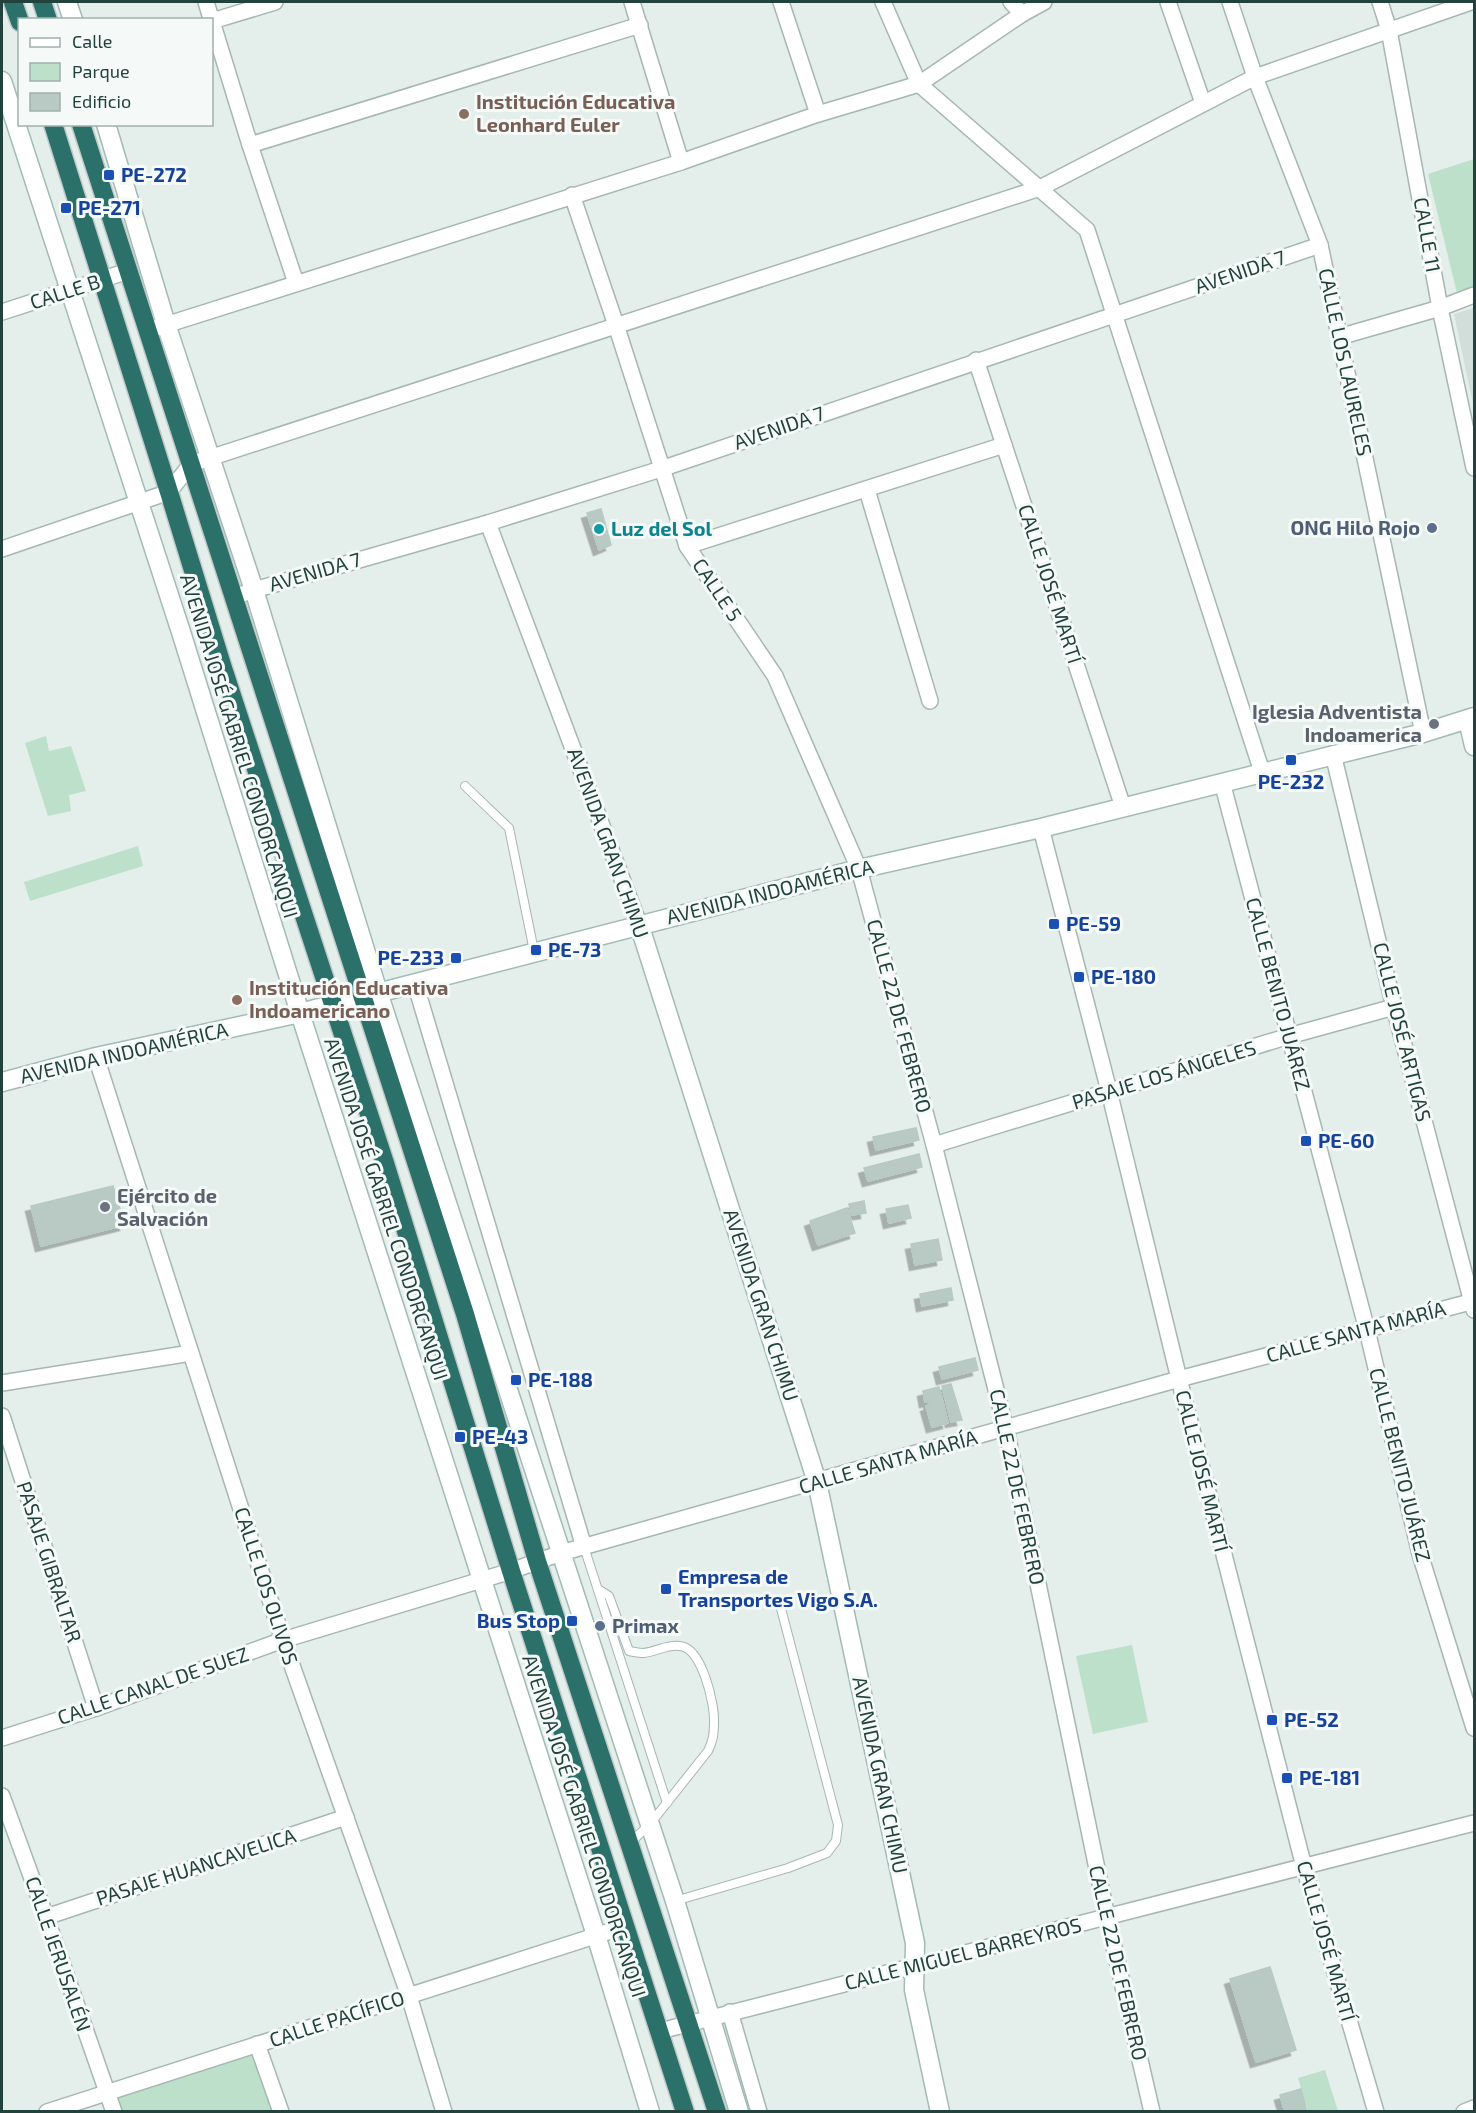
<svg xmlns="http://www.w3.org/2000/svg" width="1476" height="2113" viewBox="0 0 1476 2113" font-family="'Exo 2',sans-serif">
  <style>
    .built { fill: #d2deda }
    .green { fill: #bce0ca }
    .building { fill: #b9cac5; stroke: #b6c9c3; stroke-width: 1.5; filter: url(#shadow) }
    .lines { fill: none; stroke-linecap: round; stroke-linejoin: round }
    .lane-casing { stroke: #a6b7b3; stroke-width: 10 }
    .street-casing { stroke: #a6b7b3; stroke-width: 18 }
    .secondary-casing { stroke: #a2bbb5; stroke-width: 21 }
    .highway-casing { stroke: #c1cac9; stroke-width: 21 }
    .lane { stroke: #fff; stroke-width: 8 }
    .street { stroke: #fff; stroke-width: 15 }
    .secondary { stroke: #fff; stroke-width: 18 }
    .highway { stroke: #2c706a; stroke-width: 18 }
    .education-dot { fill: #8d6e63; stroke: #f5faf8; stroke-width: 2 }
    .transit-dot { fill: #1a4fb4; stroke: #f5faf8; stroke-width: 2 }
    .service-dot { fill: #5c6f8a; stroke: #f5faf8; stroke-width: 2 }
    .culture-dot { fill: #0f9aa8; stroke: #f5faf8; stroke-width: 2 }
    .worship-dot { fill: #6b7280; stroke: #f5faf8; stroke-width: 2 }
    .labels { text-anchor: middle; stroke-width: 6; stroke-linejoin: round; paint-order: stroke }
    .education-label { font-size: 20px; font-weight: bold; fill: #785e54; stroke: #f5faf8; text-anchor: start }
    .transit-label { font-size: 20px; font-weight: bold; fill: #164399; stroke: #f5faf8; text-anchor: start }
    .street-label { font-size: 20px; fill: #22423d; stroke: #f5faf8 }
    .service-label { font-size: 20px; font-weight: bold; fill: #4e5e75; stroke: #f5faf8; text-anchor: end }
    .culture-label { font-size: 20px; font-weight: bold; fill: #0d838f; stroke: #f5faf8; text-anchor: start }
    .worship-label { font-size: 20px; font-weight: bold; fill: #5b616d; stroke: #f5faf8; text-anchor: end }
  </style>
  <defs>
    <filter id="shadow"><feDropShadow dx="-5.5" dy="5.5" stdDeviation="0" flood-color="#0004"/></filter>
  </defs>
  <rect width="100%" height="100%" fill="#e4eeeb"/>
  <!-- built -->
  <polygon class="built" points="1474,308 1474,409 1454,314"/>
  <!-- green -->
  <g class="green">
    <polygon points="1474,159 1474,286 1457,293 1428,174"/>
    <polygon points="46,736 49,751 71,746 86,791 69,795 71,811 48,816 25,743"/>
    <polygon points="138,846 143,866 30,901 24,882"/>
    <polygon points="1132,1645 1148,1722 1093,1734 1076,1656"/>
    <polygon points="257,2044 281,2111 114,2111 106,2092"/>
    <polygon points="1325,2070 1338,2111 1308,2111 1298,2078"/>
  </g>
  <!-- building -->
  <g class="building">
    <polygon points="601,509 611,545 599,550 587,513"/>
    <polygon points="916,1128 919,1140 876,1150 873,1137"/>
    <polygon points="919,1154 922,1167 868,1181 864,1168"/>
    <polygon points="113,1186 125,1225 41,1246 31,1206"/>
    <polygon points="864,1201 866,1213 851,1215 849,1204"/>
    <polygon points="908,1205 911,1218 889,1223 886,1209"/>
    <polygon points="847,1208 855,1233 818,1245 810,1221"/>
    <polygon points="938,1239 942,1260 915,1265 911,1244"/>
    <polygon points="951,1288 953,1300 922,1306 920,1294"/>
    <polygon points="975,1358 978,1370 942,1379 939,1367"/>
    <polygon points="951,1384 962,1420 951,1422 942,1386"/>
    <polygon points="939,1387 948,1423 932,1427 926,1406 930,1405 929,1401 925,1402 923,1391"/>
    <polygon points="1270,1967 1296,2050 1256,2062 1230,1979"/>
    <polygon points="1301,2089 1307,2112 1285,2112 1280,2095"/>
  </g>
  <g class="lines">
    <!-- lane casing -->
    <g class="lane-casing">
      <g id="lane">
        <polyline points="465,786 509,828 534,951"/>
        <polyline points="584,1547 667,1803"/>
        <path d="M598 1589 609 1596 629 1651C634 1652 639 1653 643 1653 656 1652 667 1644 680 1646 702 1648 715 1704 714 1723 714 1734 713 1741 708 1751L650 1824 630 1843"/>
        <polyline points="675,1901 788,1868 827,1853 836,1841 838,1825 779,1601"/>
      </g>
    </g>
    <!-- street casing -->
    <g class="street-casing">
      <g id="street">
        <polyline points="206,2 250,145 296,283"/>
        <polyline points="632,2 681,162"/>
        <polyline points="781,2 818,114"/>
        <polyline points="883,2 919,84 1087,230 1262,772"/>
        <polyline points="1011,2 1022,14"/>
        <polyline points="1168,2 1203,103"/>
        <polyline points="1230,2 1255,77 1320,245 1423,733"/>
        <polyline points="1380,2 1389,30 1440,308 1474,468"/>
        <polyline points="212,21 275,2"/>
        <polyline points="250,145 640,25"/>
        <polyline points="572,195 616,325 687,546 775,676 859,869 934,1145 1006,1429 1107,1917 1152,2112"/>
        <polyline points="2,312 128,271"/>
        <polyline points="156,328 681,162 818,114 919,84 1022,14 1044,2"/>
        <polyline points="1339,337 1440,308 1474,295"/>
        <polyline points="976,360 1123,807"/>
        <polyline points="867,490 930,701"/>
        <polyline points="488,523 639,924"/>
        <polyline points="687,546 1004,445"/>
        <polyline points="2,549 169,492 191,464 1040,188 1255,77 1471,2"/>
        <polyline points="234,597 254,590 488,523 661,469 1320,245"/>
        <polyline points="1333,754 1394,1007 1474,1310"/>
        <polyline points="1222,782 1367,1330 1420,1554 1474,1728"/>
        <polyline points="1041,828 1109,1091 1179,1379 1304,1867 1376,2112"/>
        <polyline points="415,983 584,1547"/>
        <polyline points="96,1057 283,1640 409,1996 444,2112"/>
        <polyline points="934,1145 1289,1036 1394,1007"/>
        <polyline points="2,1383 191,1353"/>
        <polyline points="2,1416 96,1708"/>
        <polyline points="2,1738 96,1708 283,1640 511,1571 561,1553 1179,1379 1474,1301"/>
        <polyline points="2,1796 46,1917 114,2112"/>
        <polyline points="46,1917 346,1817"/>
        <polyline points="730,2012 759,2112"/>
        <polyline points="660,2031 1474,1823"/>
        <polyline points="257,2044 281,2112"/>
        <polyline points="47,2112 626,1926"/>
        <polyline points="1464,2112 1474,2108"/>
      </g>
    </g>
    <!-- secondary casing -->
    <g class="secondary-casing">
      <g id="secondary">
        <polyline points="67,2 73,20"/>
        <polyline points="2,81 181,632 300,1013 596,1935 650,2112"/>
        <polyline points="106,124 166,324 254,590 378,992 675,1901 739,2112"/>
        <polyline points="1468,720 1474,746"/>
        <polyline points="639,924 817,1482 915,1943 914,1990 940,2112"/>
        <polyline points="2,1082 96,1057 300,1013 859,869 1041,828 1423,733 1474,717"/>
      </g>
    </g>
    <!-- highway casing -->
    <g class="highway-casing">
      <g id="highway">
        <polyline points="13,2 20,22"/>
        <polyline points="42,2 48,20"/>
        <polyline points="53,124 169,492 222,665 385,1163 511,1571 685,2112"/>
        <polyline points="81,124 465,1314 537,1561 717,2112"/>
      </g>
    </g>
    <!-- lane -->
    <use href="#lane" class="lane"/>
    <!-- street -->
    <use href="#street" class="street"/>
    <!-- secondary -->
    <use href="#secondary" class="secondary"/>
    <!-- highway -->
    <use href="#highway" class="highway"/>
  </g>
  <!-- markers -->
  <g class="education-dot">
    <circle cx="464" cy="114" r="6"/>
    <circle cx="237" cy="1000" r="6"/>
  </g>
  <g class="transit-dot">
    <rect x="103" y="169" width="12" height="12" rx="3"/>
    <rect x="60" y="202" width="12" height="12" rx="3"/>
    <rect x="1285" y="754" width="12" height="12" rx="3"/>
    <rect x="1048" y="918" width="12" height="12" rx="3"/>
    <rect x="530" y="944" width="12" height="12" rx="3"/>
    <rect x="450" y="952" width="12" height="12" rx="3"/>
    <rect x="1073" y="971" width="12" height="12" rx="3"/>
    <rect x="1300" y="1135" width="12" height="12" rx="3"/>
    <rect x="510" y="1374" width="12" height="12" rx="3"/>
    <rect x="454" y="1431" width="12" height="12" rx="3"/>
    <rect x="660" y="1583" width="12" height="12" rx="3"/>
    <rect x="566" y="1615" width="12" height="12" rx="3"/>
    <rect x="1266" y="1714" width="12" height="12" rx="3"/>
    <rect x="1281" y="1772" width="12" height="12" rx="3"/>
  </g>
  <g class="service-dot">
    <circle cx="1432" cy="528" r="6"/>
    <circle cx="600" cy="1626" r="6"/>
  </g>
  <circle class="culture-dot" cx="599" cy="529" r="6"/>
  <g class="worship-dot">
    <circle cx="1434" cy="724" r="6"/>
    <circle cx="105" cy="1207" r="6"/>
  </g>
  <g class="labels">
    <!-- education labels -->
    <g class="education-label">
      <text x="476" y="109">Institución Educativa<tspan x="476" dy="23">Leonhard Euler</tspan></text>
      <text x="249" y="995">Institución Educativa<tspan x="249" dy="23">Indoamericano</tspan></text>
    </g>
    <!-- transit labels -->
    <g class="transit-label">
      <text x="121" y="182">PE-272</text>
      <text x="78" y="215">PE-271</text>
      <text x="1291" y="789" text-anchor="middle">PE-232</text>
      <text x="1066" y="931">PE-59</text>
      <text x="548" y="957">PE-73</text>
      <text x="444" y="965" text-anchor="end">PE-233</text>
      <text x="1091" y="984">PE-180</text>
      <text x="1318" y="1148">PE-60</text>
      <text x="528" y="1387">PE-188</text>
      <text x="472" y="1444">PE-43</text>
      <text x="678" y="1584">Empresa de<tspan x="678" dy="23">Transportes Vigo S.A.</tspan></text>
      <text x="560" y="1628" text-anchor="end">Bus Stop</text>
      <text x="1284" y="1727">PE-52</text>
      <text x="1299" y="1785">PE-181</text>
    </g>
    <!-- street labels -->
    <g class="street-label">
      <text transform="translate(1427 235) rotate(80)" y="7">CALLE 11</text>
      <text transform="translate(1240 272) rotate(-19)" y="7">AVENIDA 7</text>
      <text transform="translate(65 292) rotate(-18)" y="7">CALLE B</text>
      <text transform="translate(1345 362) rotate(78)" y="7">CALLE LOS LAURELES</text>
      <text transform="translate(779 428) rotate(-19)" y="7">AVENIDA 7</text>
      <text transform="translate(315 572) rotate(-16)" y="7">AVENIDA 7</text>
      <text transform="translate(1050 584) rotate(72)" y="7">CALLE JOSÉ MARTÍ</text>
      <text transform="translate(717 590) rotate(56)" y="7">CALLE 5</text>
      <text transform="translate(239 746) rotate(73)" y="7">AVENIDA JOSÉ GABRIEL CONDORCANQUI</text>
      <text transform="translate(608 843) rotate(70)" y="7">AVENIDA GRAN CHIMU</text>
      <text transform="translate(770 892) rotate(-14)" y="7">AVENIDA INDOAMÉRICA</text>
      <text transform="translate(1278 994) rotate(75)" y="7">CALLE BENITO JUÁREZ</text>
      <text transform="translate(899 1016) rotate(75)" y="7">CALLE 22 DE FEBRERO</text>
      <text transform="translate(1402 1032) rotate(76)" y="7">CALLE JOSÉ ARTIGAS</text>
      <text transform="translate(124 1053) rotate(-13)" y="7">AVENIDA INDOAMÉRICA</text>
      <text transform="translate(1164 1075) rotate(-17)" y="7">PASAJE LOS ÁNGELES</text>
      <text transform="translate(386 1209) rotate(72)" y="7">AVENIDA JOSÉ GABRIEL CONDORCANQUI</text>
      <text transform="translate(761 1305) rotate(72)" y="7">AVENIDA GRAN CHIMU</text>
      <text transform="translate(1356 1332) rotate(-15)" y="7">CALLE SANTA MARÍA</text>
      <text transform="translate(888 1462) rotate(-16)" y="7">CALLE SANTA MARÍA</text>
      <text transform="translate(1400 1465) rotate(76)" y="7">CALLE BENITO JUÁREZ</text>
      <text transform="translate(1202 1471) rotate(76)" y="7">CALLE JOSÉ MARTÍ</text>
      <text transform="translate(1017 1487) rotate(78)" y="7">CALLE 22 DE FEBRERO</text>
      <text transform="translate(49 1562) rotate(72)" y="7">PASAJE GIBRALTAR</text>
      <text transform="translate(266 1586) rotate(72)" y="7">CALLE LOS OLIVOS</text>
      <text transform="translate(153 1686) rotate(-19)" y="7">CALLE CANAL DE SUEZ</text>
      <text transform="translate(880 1775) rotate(78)" y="7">AVENIDA GRAN CHIMU</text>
      <text transform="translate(584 1826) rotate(72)" y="7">AVENIDA JOSÉ GABRIEL CONDORCANQUI</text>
      <text transform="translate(196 1867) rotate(-18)" y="7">PASAJE HUANCAVELICA</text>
      <text transform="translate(1326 1941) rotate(74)" y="7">CALLE JOSÉ MARTÍ</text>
      <text transform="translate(58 1954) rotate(71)" y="7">CALLE JERUSALÉN</text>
      <text transform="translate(963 1954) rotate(-14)" y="7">CALLE MIGUEL BARREYROS</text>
      <text transform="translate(1118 1963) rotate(77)" y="7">CALLE 22 DE FEBRERO</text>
      <text transform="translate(337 2019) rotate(-18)" y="7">CALLE PACÍFICO</text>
    </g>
    <!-- service labels -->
    <g class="service-label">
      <text x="1420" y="535">ONG Hilo Rojo</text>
      <text x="612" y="1633" text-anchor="start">Primax</text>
    </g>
    <!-- culture labels -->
    <g class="culture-label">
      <text x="611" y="536">Luz del Sol</text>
    </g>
    <!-- worship labels -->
    <g class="worship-label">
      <text x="1422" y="719">Iglesia Adventista<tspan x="1422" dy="23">Indoamerica</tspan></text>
      <text x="117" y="1203" text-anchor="start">Ejército de<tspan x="117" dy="23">Salvación</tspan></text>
    </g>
  </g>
  <!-- border -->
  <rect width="1476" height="2113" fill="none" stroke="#22423d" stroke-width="6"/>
  <!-- legend -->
  <rect x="18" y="18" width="195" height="108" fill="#f5faf8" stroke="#a1b0ad" stroke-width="1.5"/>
  <rect x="30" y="38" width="30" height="9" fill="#ffffff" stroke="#a1b0ad" stroke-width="1.5"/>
  <text x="72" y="48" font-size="18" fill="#22423d">Calle</text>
  <rect x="30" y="63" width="30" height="18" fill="#bce0ca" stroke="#a1b0ad" stroke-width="1.5"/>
  <text x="72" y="78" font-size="18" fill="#22423d">Parque</text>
  <rect x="30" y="93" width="30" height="18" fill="#b9cac5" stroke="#a1b0ad" stroke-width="1.5"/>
  <text x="72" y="108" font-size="18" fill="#22423d">Edificio</text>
</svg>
